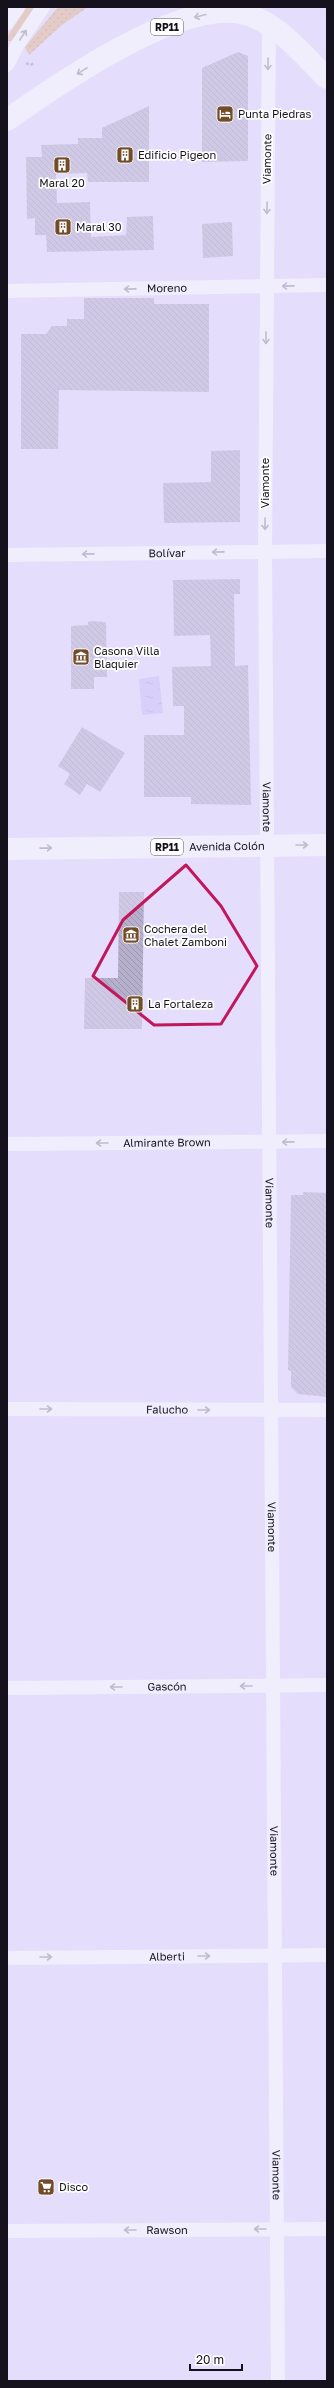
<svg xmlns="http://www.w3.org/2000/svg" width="334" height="2388" viewBox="0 0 334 2388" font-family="'Golos Text',sans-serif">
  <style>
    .grass { fill: url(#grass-tufts) }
    .park { fill: url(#park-dots) }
    .water { fill: url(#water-ripples) }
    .building { fill: url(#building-back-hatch) }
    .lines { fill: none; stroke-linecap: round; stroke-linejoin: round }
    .path { stroke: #9f9ab1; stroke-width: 2.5; stroke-dasharray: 3 2; stroke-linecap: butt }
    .street { stroke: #fff; stroke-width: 14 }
    .primary { stroke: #fff; stroke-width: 22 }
    .oneway { stroke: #969499 }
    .marked { fill: none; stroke: #c2185b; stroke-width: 3; stroke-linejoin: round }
    .labels { text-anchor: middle; stroke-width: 3.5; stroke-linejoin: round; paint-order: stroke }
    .shield { fill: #fff; stroke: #5b5961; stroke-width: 1 }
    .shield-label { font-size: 10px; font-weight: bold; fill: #15121d }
    .poi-label { font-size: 11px; fill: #15121d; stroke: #fff; text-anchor: start }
    .street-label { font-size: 11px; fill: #15121d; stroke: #fff }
  </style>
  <defs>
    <pattern id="grass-tufts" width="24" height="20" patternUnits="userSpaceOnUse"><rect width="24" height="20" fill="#e2b38b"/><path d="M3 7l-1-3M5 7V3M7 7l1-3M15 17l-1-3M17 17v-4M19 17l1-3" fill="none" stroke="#c19978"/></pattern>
    <pattern id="park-dots" width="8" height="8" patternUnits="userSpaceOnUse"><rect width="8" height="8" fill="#e2b38b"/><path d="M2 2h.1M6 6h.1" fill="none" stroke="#c19978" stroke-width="1.8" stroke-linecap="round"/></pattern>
    <pattern id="water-ripples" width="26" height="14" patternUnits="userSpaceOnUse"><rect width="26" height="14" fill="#cabcf9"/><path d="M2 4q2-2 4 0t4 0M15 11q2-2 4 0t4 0" fill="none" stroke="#ada1d5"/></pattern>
    <pattern id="building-back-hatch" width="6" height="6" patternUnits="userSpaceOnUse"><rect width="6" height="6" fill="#b6b0cd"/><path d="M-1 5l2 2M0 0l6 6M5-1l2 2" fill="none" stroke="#9c96b0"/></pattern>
  </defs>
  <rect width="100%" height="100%" fill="#e4defc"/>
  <!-- grass -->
  <polygon class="grass" points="27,7 36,7 13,41 8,41 7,37"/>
  <!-- park -->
  <polygon class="park" points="58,7 88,7 62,25 29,55 25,47"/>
  <!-- water -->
  <polygon class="water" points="159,676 163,713 142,715 139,679"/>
  <!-- building -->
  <g class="building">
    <polygon points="238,52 248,56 248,161 202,162 202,68"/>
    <polygon points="149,106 149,182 88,182 87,173 56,174 57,203 90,202 91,237 126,235 127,217 153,216 154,250 47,252 46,235 35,235 35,218 27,219 26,157 42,157 41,145 78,144 78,138 102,138 102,128"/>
    <polygon points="232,222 233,256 203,258 202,224"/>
    <polygon points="84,298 154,298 154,304 209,304 209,392 59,390 58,449 21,449 21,334 46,334 52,326 67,326 67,319 84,319"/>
    <polygon points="240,450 240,522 164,523 163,483 211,482 211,451"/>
    <polygon points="240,579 240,594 234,594 235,666 248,665 251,805 191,804 191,797 144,797 144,735 184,735 184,706 173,706 172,667 211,666 210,635 174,636 173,580"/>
    <polygon points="91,621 106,622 107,677 94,677 94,689 71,689 71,626 88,625 88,622"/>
    <polygon points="82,727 125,753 100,792 87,784 80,795 64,784 70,774 58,766"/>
    <polygon points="119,892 144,892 142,1029 84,1029 85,978 118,978"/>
    <polygon points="303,1192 327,1193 327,1397 298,1394 291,1387 291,1371 288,1370 291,1195 303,1195"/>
  </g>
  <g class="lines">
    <!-- path -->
    <polyline class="path" points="26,63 30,65 35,63"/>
    <!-- street -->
    <g class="street">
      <polyline points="7,23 18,7"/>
      <path id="s1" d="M269 25 265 551 278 2381"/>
      <polyline points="7,65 18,44 43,7"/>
      <path id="s2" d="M7 291 327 285"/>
      <path id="s3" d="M7 555 327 551"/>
      <path id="s4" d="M7 1144 327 1141"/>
      <path id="s5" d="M7 1409 327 1410"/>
      <path id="s6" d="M7 1688 327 1685"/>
      <path id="s7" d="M7 1958 327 1955"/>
      <path id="s8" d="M7 2231 327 2229"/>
    </g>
    <!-- primary -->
    <g class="primary">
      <path d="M7 120C58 84 177 1 241 13 276 20 303 55 327 78"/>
      <path id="s9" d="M7 849 327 845"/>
    </g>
  </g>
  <!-- one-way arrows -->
  <defs><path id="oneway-shaft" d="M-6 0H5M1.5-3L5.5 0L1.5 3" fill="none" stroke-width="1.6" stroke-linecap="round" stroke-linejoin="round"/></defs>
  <g class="oneway">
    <use href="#oneway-shaft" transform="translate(200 16) rotate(166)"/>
    <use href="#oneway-shaft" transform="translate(23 35) rotate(-57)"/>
    <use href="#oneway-shaft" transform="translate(268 64) rotate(91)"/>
    <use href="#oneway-shaft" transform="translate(82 71) rotate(148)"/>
    <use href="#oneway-shaft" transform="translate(267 208) rotate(91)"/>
    <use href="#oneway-shaft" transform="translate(288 286) rotate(179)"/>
    <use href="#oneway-shaft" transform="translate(130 289) rotate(179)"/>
    <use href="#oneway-shaft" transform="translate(266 338) rotate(90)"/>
    <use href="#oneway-shaft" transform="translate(265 524) rotate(90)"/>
    <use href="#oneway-shaft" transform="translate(218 552) rotate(179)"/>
    <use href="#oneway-shaft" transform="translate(88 554) rotate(179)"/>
    <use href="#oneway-shaft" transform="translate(302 845)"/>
    <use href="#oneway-shaft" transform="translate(46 848) rotate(-1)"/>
    <use href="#oneway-shaft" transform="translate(288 1142) rotate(179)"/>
    <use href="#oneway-shaft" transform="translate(102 1143) rotate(180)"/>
    <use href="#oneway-shaft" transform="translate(46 1409)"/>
    <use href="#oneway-shaft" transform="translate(204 1410)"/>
    <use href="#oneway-shaft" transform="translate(246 1686) rotate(180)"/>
    <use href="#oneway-shaft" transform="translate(116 1687) rotate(180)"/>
    <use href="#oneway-shaft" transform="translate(204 1956)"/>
    <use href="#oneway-shaft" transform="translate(46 1957)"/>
    <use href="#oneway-shaft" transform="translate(260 2229) rotate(180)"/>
    <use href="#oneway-shaft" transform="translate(130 2230) rotate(180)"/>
  </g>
  <!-- marked area -->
  <path d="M0 0H334V2388H0ZM186 865 221 906 257 966 221 1024 154 1025 93 976 123 920Z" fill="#e4defc" fill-opacity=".55" fill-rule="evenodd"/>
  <path class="marked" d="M186 865 221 906 257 966 221 1024 154 1025 93 976 123 920Z"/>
  <!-- icons -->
  <defs>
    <g id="hotel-square" transform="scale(0.9)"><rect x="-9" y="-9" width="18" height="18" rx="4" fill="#724c28" stroke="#fff"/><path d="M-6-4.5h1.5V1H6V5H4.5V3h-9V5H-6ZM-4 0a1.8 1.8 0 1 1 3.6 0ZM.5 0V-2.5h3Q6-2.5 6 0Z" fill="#fff"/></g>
    <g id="building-square" transform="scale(0.9)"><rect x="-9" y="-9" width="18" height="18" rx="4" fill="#724c28" stroke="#fff"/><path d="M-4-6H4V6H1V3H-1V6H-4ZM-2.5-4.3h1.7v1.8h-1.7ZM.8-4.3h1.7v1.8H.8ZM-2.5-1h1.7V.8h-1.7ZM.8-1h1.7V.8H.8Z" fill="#fff"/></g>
    <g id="museum-square" transform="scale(0.9)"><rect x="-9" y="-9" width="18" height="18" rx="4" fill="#724c28" stroke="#fff"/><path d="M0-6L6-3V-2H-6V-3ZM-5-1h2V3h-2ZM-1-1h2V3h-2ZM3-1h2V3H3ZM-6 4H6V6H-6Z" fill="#fff"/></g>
    <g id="supermarket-square" transform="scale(0.9)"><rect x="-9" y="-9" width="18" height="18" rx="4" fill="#724c28" stroke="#fff"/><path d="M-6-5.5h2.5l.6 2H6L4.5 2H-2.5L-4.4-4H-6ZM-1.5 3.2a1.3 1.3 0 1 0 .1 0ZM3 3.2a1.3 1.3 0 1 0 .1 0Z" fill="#fff"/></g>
  </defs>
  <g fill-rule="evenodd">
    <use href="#hotel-square" x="225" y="114"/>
    <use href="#building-square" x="125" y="155"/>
    <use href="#building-square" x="62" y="165"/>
    <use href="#building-square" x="63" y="227"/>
    <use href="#museum-square" x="81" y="657"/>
    <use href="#museum-square" x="131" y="935"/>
    <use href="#building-square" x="135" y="1004"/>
    <use href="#supermarket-square" x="46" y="2187"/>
  </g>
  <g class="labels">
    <!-- shield labels -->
    <g class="shield">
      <rect x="151" y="19" width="32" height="16" rx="3"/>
      <rect x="151" y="839" width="32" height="16" rx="3"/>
    </g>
    <g class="shield-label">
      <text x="167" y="31">RP11</text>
      <text x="167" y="851">RP11</text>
    </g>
    <!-- poi labels -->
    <g class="poi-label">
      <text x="238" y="118">Punta Piedras</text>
      <text x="138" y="159">Edificio Pigeon</text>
      <text x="62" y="187" text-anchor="middle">Maral 20</text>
      <text x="76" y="231">Maral 30</text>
      <text x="94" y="655">Casona Villa<tspan x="94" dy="13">Blaquier</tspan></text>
      <text x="144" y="933">Cochera del<tspan x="144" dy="13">Chalet Zamboni</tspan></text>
      <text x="148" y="1008">La Fortaleza</text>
      <text x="59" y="2191">Disco</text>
    </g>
    <!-- street labels -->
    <g class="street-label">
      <text transform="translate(267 159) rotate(-89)" y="4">Viamonte</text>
      <text dy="4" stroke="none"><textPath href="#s2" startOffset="160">Moreno</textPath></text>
      <text transform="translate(265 483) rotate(-90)" y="4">Viamonte</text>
      <text dy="4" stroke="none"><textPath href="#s3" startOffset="160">Bolívar</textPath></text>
      <text dy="4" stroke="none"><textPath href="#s1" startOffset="782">Viamonte</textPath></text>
      <text dy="4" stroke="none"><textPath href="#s9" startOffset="220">Avenida Colón</textPath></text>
      <text dy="4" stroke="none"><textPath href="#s4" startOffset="160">Almirante Brown</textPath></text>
      <text dy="4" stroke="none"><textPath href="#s1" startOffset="1178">Viamonte</textPath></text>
      <text dy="4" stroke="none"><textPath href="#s5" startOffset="160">Falucho</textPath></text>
      <text dy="4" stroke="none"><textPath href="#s1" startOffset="1502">Viamonte</textPath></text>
      <text dy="4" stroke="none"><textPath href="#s6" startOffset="160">Gascón</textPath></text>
      <text dy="4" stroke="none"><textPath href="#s1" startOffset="1826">Viamonte</textPath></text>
      <text dy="4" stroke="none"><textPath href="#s7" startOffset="160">Alberti</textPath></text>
      <text dy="4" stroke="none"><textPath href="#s1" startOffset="2150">Viamonte</textPath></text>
      <text dy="4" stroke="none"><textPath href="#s8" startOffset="160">Rawson</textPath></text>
    </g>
  </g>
  <!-- border -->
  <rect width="334" height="2388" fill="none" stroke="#15121d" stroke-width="16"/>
  <!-- scale -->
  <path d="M190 2364v6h52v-6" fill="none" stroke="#15121d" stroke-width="2"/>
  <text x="196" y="2364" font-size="12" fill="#15121d" stroke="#ffffff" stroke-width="3" paint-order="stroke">20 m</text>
</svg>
